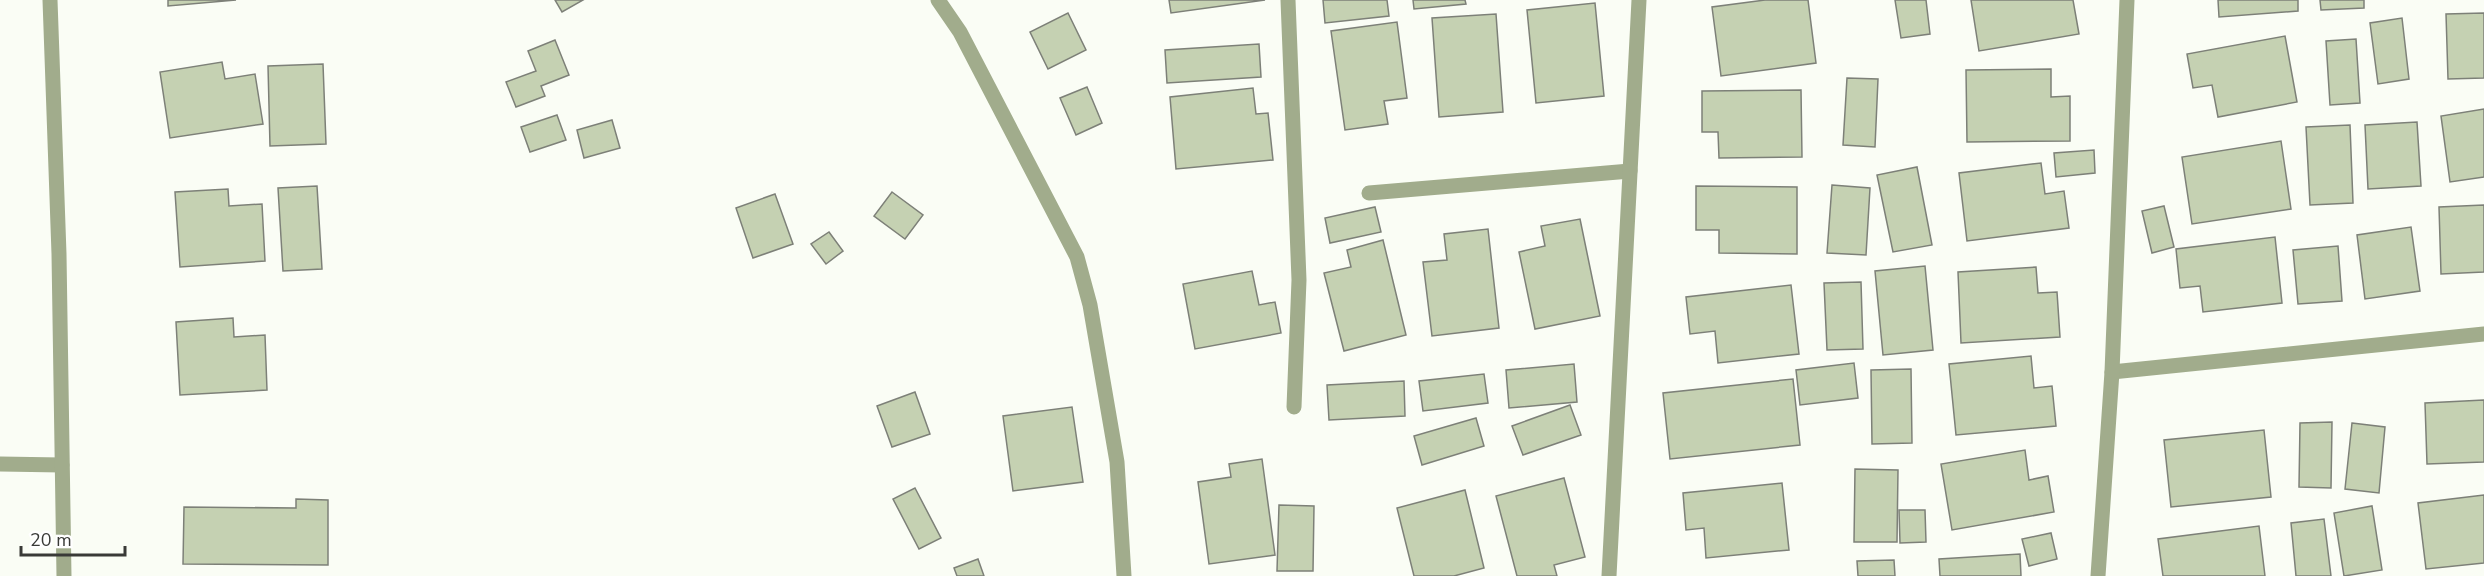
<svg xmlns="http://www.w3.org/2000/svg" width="2484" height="576" viewBox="0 0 2484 576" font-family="'Nunito Sans',sans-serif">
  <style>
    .building { fill: #c5d1b2; stroke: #7d8078; stroke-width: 1.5 }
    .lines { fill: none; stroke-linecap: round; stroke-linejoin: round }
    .lane { stroke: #a1ac8c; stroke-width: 15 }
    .street { stroke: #a1ac8c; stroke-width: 15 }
  </style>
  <rect width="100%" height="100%" fill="#fafdf5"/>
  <!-- building -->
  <g class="building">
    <polygon points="168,0 236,0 168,6"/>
    <polygon points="555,0 583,0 562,12"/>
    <polygon points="1169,0 1265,0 1171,13"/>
    <polygon points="1323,0 1387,0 1389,16 1325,23"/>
    <polygon points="1413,0 1465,0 1466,4 1414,9"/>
    <polygon points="1765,0 1808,0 1816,63 1721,76 1712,7"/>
    <polygon points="1895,0 1926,0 1930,34 1901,38"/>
    <polygon points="1971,0 2073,0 2079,34 1979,51"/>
    <polygon points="2218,0 2298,0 2298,11 2219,17"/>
    <polygon points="2320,0 2364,0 2364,8 2321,10"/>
    <polygon points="1595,3 1604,96 1536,103 1527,10"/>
    <polygon points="1068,13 1086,50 1048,69 1030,32"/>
    <polygon points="2484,13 2484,78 2448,79 2446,14"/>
    <polygon points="1496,14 1503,112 1439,117 1432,18"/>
    <polygon points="2402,18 2409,79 2378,84 2370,23"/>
    <polygon points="1397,22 1407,98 1384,101 1388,124 1345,130 1331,31"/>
    <polygon points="2285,36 2297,102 2218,117 2212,85 2193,88 2187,54"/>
    <polygon points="2356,39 2360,103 2330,105 2326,41"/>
    <polygon points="555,40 569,75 541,86 545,96 516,107 506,82 536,71 528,51"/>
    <polygon points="1259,44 1261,77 1167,83 1165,50"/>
    <polygon points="222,62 225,79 255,74 263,124 170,138 160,72"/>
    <polygon points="323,64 326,144 270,146 268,66"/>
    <polygon points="2051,69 2051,97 2070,96 2070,141 1967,142 1966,70"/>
    <polygon points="1847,78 1878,79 1875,147 1843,145"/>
    <polygon points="1087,87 1102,123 1076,135 1060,98"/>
    <polygon points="1253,88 1256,114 1268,113 1273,160 1176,169 1170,97"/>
    <polygon points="1801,90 1802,157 1719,158 1718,132 1702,132 1702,91"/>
    <polygon points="2484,109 2484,177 2450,182 2441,116"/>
    <polygon points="557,115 566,140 530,152 521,127"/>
    <polygon points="612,120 620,148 584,158 577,130"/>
    <polygon points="2417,122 2421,186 2368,189 2365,125"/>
    <polygon points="2350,125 2353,203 2310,205 2306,127"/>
    <polygon points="2281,141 2291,209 2192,224 2182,157"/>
    <polygon points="2094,150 2095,173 2056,177 2054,153"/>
    <polygon points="2041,163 2045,194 2064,191 2069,228 1967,241 1959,173"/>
    <polygon points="1917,167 1932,245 1893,252 1877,175"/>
    <polygon points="1832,185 1870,188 1866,255 1827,253"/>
    <polygon points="317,186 322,269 283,271 278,188"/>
    <polygon points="1696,186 1797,187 1797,254 1719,253 1719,230 1696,230"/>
    <polygon points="228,189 229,206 262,204 265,261 180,267 175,192"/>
    <polygon points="892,192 923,215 905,239 874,216"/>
    <polygon points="775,194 793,244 753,258 736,208"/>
    <polygon points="2484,205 2484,272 2441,274 2439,207"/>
    <polygon points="2164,206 2174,247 2152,253 2142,211"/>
    <polygon points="1375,207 1381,232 1330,243 1325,218"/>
    <polygon points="1580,219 1600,316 1535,329 1519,252 1545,246 1541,226"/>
    <polygon points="2411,227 2420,291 2365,299 2357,235"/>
    <polygon points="1488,229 1499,328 1432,336 1423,262 1447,260 1444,234"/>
    <polygon points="829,232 843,251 826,264 811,244"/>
    <polygon points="2275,237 2282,303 2203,312 2200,286 2180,288 2176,249"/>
    <polygon points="1383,240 1406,335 1344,351 1324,273 1351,267 1347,250"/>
    <polygon points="2338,246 2342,301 2298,304 2293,250"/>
    <polygon points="1925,266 1933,350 1883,355 1875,271"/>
    <polygon points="2036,267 2038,293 2057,292 2060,337 1961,343 1958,272"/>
    <polygon points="1252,271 1259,305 1275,302 1281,333 1195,349 1183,284"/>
    <polygon points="1861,282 1863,349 1827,350 1824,283"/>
    <polygon points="1791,285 1799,354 1718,363 1715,331 1690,334 1686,297"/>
    <polygon points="233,318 234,337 265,335 267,390 180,395 176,322"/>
    <polygon points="2031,356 2034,388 2052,386 2056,426 1956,435 1949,364"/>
    <polygon points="1854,363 1858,398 1800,405 1796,370"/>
    <polygon points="1574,364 1577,402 1509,408 1506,370"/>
    <polygon points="1911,369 1912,443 1872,444 1871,370"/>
    <polygon points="1484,374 1488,403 1423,411 1419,381"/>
    <polygon points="1793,379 1800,445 1670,459 1663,393"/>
    <polygon points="1404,381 1405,416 1329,420 1327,385"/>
    <polygon points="915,392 930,434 892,447 877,406"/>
    <polygon points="2484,400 2484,462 2427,464 2425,403"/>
    <polygon points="1570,405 1581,435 1523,455 1512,426"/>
    <polygon points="1072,407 1083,482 1013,491 1003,416"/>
    <polygon points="1476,418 1484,446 1422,465 1414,436"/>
    <polygon points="2332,422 2331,488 2299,487 2300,423"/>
    <polygon points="2352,423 2385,427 2379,493 2345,489"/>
    <polygon points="2264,430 2271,497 2171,507 2164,440"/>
    <polygon points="2025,450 2029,480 2048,476 2054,512 1952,530 1941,464"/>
    <polygon points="1262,459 1275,555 1209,564 1198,482 1231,477 1229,464"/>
    <polygon points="1855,469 1898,470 1897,542 1854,542"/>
    <polygon points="1564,478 1585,557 1554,565 1557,576 1517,576 1496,496"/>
    <polygon points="1782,483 1789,550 1706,558 1704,528 1686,530 1683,493"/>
    <polygon points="915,488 941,538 919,549 893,499"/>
    <polygon points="1465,490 1484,568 1454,576 1414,576 1397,508"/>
    <polygon points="2484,495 2484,563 2426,569 2418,503"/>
    <polygon points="296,499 328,500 328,565 183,564 184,507 296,508"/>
    <polygon points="1279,505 1314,506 1313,571 1277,571"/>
    <polygon points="2372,506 2382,570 2344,576 2334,513"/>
    <polygon points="1899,510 1925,510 1926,542 1900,543"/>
    <polygon points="2324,519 2331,576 2296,576 2291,523"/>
    <polygon points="2259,526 2265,576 2163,576 2158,539"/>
    <polygon points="2051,533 2057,559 2029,566 2022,539"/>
    <polygon points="2020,554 2021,576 1940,576 1939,559"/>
    <polygon points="978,559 984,576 957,576 954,568"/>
    <polygon points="1894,560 1895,576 1858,576 1857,561"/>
  </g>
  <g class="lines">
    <!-- lane -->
    <polyline class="lane" points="0,464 62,465"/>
    <!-- street -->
    <g class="street">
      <polyline points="50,0 59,254 64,576"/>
      <polyline points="938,0 960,32 1077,257 1090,305 1117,462 1124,576"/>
      <polyline points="1288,0 1299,280 1294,407"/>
      <polyline points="1369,193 1630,171"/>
      <polyline points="2112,372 2484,334"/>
      <polyline points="1609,576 1639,0"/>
      <polyline points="2098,576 2112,372 2127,0"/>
    </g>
  </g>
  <!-- scale -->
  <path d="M21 546v9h104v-9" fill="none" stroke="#393a37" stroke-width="3"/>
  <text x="30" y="546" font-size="18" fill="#393a37" stroke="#ffffff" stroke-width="4.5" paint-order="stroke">20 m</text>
</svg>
